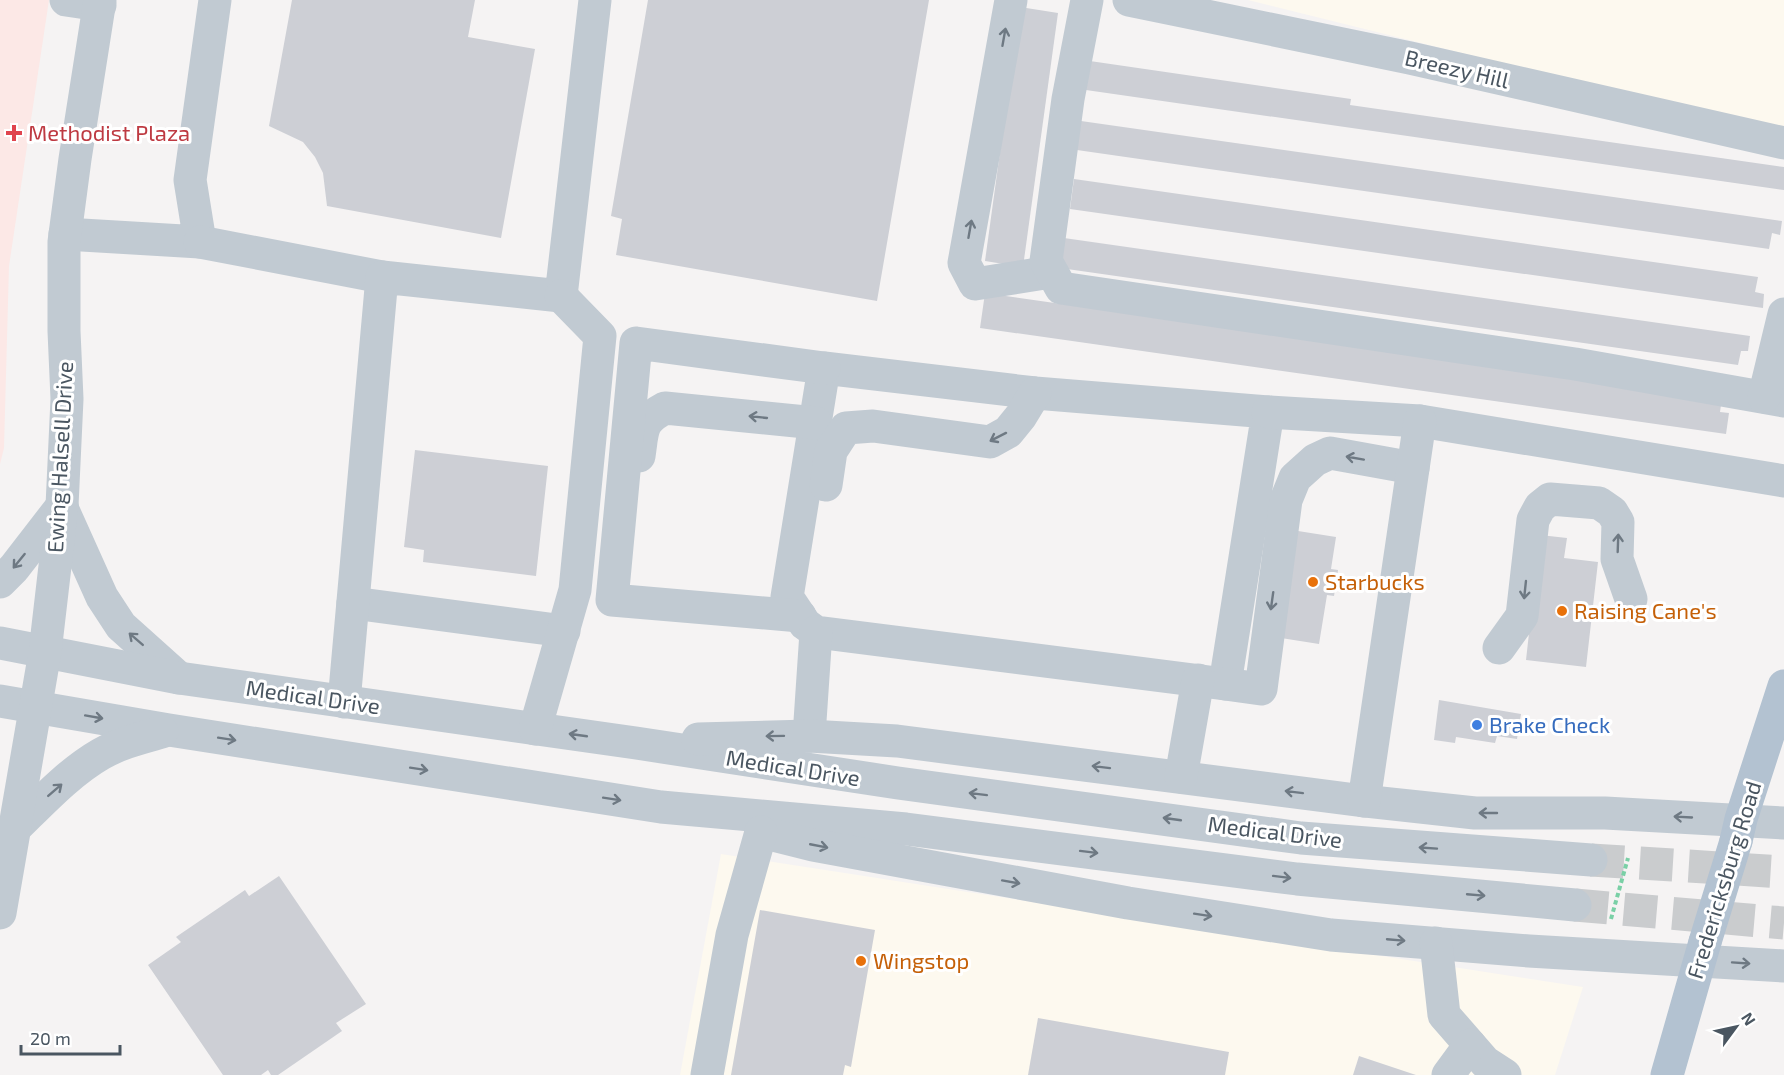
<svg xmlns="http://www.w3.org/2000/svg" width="1784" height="1075" viewBox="0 0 1784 1075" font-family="'Exo 2',sans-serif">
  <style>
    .commercial { fill: #fdf9ef }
    .medical { fill: #fce8e6 }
    .building { fill: #cdcfd5 }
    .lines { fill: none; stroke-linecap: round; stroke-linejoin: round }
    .minor-tunnel { stroke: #caccce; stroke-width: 33; stroke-dasharray: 33 16; stroke-linecap: butt }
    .path { stroke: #7ad0a6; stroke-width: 4; stroke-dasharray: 4.5 3; stroke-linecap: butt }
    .minor { stroke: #c1cad2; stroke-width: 33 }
    .major { stroke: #b3c2d1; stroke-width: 33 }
    .major-bridge { stroke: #b3c2d1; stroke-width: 33 }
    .oneway { stroke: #6e7983 }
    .health-dot { fill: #e0444e; stroke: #fff; stroke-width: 2 }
    .food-dot { fill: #e8710a; stroke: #fff; stroke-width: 2 }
    .shop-dot { fill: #3f7fe0; stroke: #fff; stroke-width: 2 }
    .labels { text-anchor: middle; stroke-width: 6; stroke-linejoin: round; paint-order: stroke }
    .street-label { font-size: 22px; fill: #4a5661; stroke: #fff }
    .health-label { font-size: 22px; fill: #be3a42; stroke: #fff; text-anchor: start }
    .food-label { font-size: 22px; fill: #c56008; stroke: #fff; text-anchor: start }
    .shop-label { font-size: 22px; fill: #366cbe; stroke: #fff; text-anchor: start }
  </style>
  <rect width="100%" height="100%" fill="#f5f3f3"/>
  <!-- commercial -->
  <g class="commercial">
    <polygon points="1248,0 1784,0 1784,133"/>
    <polygon points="721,854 1583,987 1555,1075 680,1075"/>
  </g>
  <!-- medical -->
  <polygon class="medical" points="0,0 49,0 9,266 4,448 0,464"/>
  <!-- building -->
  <g class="building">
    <polygon points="292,0 475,0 468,37 535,49 501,238 327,206 323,173 315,157 303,142 269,126"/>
    <polygon points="648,0 929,0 877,301 616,255 622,219 611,216"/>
    <polygon points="1020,7 1058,13 1023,267 985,261"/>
    <polygon points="1083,60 1351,99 1350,105 1784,167 1784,190 1079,89"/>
    <polygon points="1074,120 1782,221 1780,235 1772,233 1769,249 1070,149"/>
    <polygon points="1074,179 1758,277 1755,292 1764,294 1763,308 1070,209"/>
    <polygon points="1064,238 1750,336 1748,351 1741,351 1738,365 1060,268"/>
    <polygon points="985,293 1722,398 1720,412 1729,413 1726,434 980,328"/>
    <polygon points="415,450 548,466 536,576 423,562 424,550 404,547"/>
    <polygon points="1298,531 1336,537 1331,569 1338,570 1334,596 1327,595 1319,644 1281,638"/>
    <polygon points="1540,535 1567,538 1564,558 1598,562 1586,667 1526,660"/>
    <polygon points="1439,700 1521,714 1517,739 1497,736 1495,743 1456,737 1455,743 1434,740"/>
    <polygon points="279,876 366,1004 336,1023 342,1031 278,1075 271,1075 268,1070 261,1075 223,1075 148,965 181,942 176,937 245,890 249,896"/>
    <polygon points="760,910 875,930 851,1067 845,1065 843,1075 731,1075"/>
    <polygon points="1038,1018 1229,1052 1225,1075 1028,1075"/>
    <polygon points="1359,1056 1416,1075 1353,1075"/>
  </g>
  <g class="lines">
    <!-- minor-tunnel -->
    <g class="minor-tunnel">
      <polyline points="1591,860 1784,872"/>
      <polyline points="1575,905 1784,923"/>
    </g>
    <!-- path -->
    <polyline class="path" points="1611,919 1628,858"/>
    <!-- minor -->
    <g class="minor">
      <polyline points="66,0 100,5"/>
      <polyline points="1011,0 964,263 975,284 1051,272"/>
      <polyline points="1087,0 1068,99 1046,261 1061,288 1575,364 1784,401"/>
      <polyline points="1129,0 1410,58 1784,143"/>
      <polyline points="65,234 200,242 190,180 215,0"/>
      <polyline points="200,242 382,277"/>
      <polygon points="824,368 1035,393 1268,412 1225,684 816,632 805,624 787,597"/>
      <polyline points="1764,397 1784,314"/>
      <polyline points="1268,412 1420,421 1784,481"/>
      <path d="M639 456C643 430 640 421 665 408L816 423"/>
      <polyline points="826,485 831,451 846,428 873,426 990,442 1008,432 1021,416 1035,393"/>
      <polyline points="62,508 102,597 121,626 179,678"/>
      <polyline points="0,582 14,568 62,506"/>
      <polyline points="353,603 564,631"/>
      <polyline points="800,616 612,600 636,343 824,368"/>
      <polyline points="0,643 179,678 636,743 898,783 1301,838 1591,860"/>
      <polyline points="1499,648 1522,616 1533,520 1540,507 1550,499 1599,503 1612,512 1618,522 1617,559 1631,599"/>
      <polyline points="1225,684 1261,689 1286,500 1295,478 1315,460 1330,453 1413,468"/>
      <polyline points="0,701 169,730 661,807 906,829 1297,879 1575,905"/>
      <polyline points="344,702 382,277 561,296 595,0"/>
      <polyline points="535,729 575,590 600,336 561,296"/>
      <polyline points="809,736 816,632"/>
      <polyline points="698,739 809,736 897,741 1364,801 1475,813 1605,813 1784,823"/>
      <polyline points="1181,777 1198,680"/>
      <polyline points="1364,801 1420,421"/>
      <path d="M13 830C40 804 68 773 101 754 120 743 141 738 162 732"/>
      <polyline points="761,832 813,845 1128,903 1331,935 1529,951 1784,966"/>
      <polyline points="0,913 45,652 62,506 67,399 64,331 64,242 75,159 100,0"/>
      <polyline points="1436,943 1444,1015 1485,1062 1505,1075"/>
      <polyline points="707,1075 732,935 761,832"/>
      <polyline points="1448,1075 1470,1045"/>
    </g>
    <!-- major -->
    <g class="major">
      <polyline points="1736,841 1741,819 1784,686"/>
      <polyline points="1667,1075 1705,942"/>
    </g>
    <!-- major-bridge -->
    <polyline class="major-bridge" points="1705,942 1736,841"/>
  </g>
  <!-- one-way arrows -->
  <defs><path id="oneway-shaft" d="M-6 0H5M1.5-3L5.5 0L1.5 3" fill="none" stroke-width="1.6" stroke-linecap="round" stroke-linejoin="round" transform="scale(1.5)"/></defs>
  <g class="oneway">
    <use href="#oneway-shaft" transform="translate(1004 37) rotate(-80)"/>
    <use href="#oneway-shaft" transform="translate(970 229) rotate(-80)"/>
    <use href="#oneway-shaft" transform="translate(758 417) rotate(-174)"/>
    <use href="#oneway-shaft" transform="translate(998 437) rotate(153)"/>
    <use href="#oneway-shaft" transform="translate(1355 458) rotate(-170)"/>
    <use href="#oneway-shaft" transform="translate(1618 543) rotate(-88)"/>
    <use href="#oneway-shaft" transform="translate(19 561) rotate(129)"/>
    <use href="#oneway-shaft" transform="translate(1525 590) rotate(96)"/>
    <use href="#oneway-shaft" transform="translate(1272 601) rotate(98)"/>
    <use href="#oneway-shaft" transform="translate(136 639) rotate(-139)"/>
    <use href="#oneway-shaft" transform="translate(94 717) rotate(10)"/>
    <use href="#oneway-shaft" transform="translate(578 735) rotate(-172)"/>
    <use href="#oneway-shaft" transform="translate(775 736) rotate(179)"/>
    <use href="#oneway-shaft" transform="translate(227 739) rotate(9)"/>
    <use href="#oneway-shaft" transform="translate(1101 767) rotate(-173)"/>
    <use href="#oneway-shaft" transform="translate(419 769) rotate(9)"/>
    <use href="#oneway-shaft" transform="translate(55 790) rotate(-41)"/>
    <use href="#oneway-shaft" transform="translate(1294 792) rotate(-173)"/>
    <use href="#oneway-shaft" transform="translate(978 794) rotate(-173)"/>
    <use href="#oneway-shaft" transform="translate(612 799) rotate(9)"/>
    <use href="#oneway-shaft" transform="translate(1488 813) rotate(-180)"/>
    <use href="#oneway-shaft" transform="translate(1683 817) rotate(-177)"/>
    <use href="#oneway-shaft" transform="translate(1172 819) rotate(-172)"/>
    <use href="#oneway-shaft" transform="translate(819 846) rotate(11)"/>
    <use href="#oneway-shaft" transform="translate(1428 848) rotate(-176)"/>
    <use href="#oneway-shaft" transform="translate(1089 852) rotate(7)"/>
    <use href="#oneway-shaft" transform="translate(1282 877) rotate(7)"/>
    <use href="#oneway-shaft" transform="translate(1011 882) rotate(10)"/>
    <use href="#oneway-shaft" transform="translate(1476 895) rotate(5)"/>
    <use href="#oneway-shaft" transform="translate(1203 915) rotate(9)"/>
    <use href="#oneway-shaft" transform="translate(1396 940) rotate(5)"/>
    <use href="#oneway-shaft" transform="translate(1741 963) rotate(4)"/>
  </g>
  <!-- markers -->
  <path class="health-dot" d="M11 124h6v6h6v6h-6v6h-6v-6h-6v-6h6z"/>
  <g class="food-dot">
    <circle cx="1313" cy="582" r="6"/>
    <circle cx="1562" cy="611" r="6"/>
    <circle cx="861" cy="961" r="6"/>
  </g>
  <circle class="shop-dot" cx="1477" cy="725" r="6"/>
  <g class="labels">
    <!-- street labels -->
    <g class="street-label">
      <text transform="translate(1457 69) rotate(13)" y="8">Breezy Hill</text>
      <text transform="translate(60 457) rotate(-87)" y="8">Ewing Halsell Drive</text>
      <text transform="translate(313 697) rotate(8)" y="8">Medical Drive</text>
      <text transform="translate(793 768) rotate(9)" y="8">Medical Drive</text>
      <text transform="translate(1275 832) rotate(7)" y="8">Medical Drive</text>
      <text transform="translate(1724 880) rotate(-73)" y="8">Fredericksburg Road</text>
    </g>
    <!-- health labels -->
    <g class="health-label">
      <text x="28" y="141">Methodist Plaza</text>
    </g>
    <!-- food labels -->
    <g class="food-label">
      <text x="1325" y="590">Starbucks</text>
      <text x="1574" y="619">Raising Cane's</text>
      <text x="873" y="969">Wingstop</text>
    </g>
    <!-- shop labels -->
    <g class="shop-label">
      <text x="1489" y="733">Brake Check</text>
    </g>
  </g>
  <!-- north arrow -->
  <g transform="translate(1736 1027) rotate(57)" stroke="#ffffff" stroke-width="4.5" paint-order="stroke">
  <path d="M0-4.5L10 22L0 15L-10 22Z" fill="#4a5661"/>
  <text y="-9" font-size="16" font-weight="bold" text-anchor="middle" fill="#4a5661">N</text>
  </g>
  <!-- scale -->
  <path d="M21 1045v9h99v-9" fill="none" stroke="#4a5661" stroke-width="3"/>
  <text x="30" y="1045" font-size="18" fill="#4a5661" stroke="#ffffff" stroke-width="4.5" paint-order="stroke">20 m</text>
</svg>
